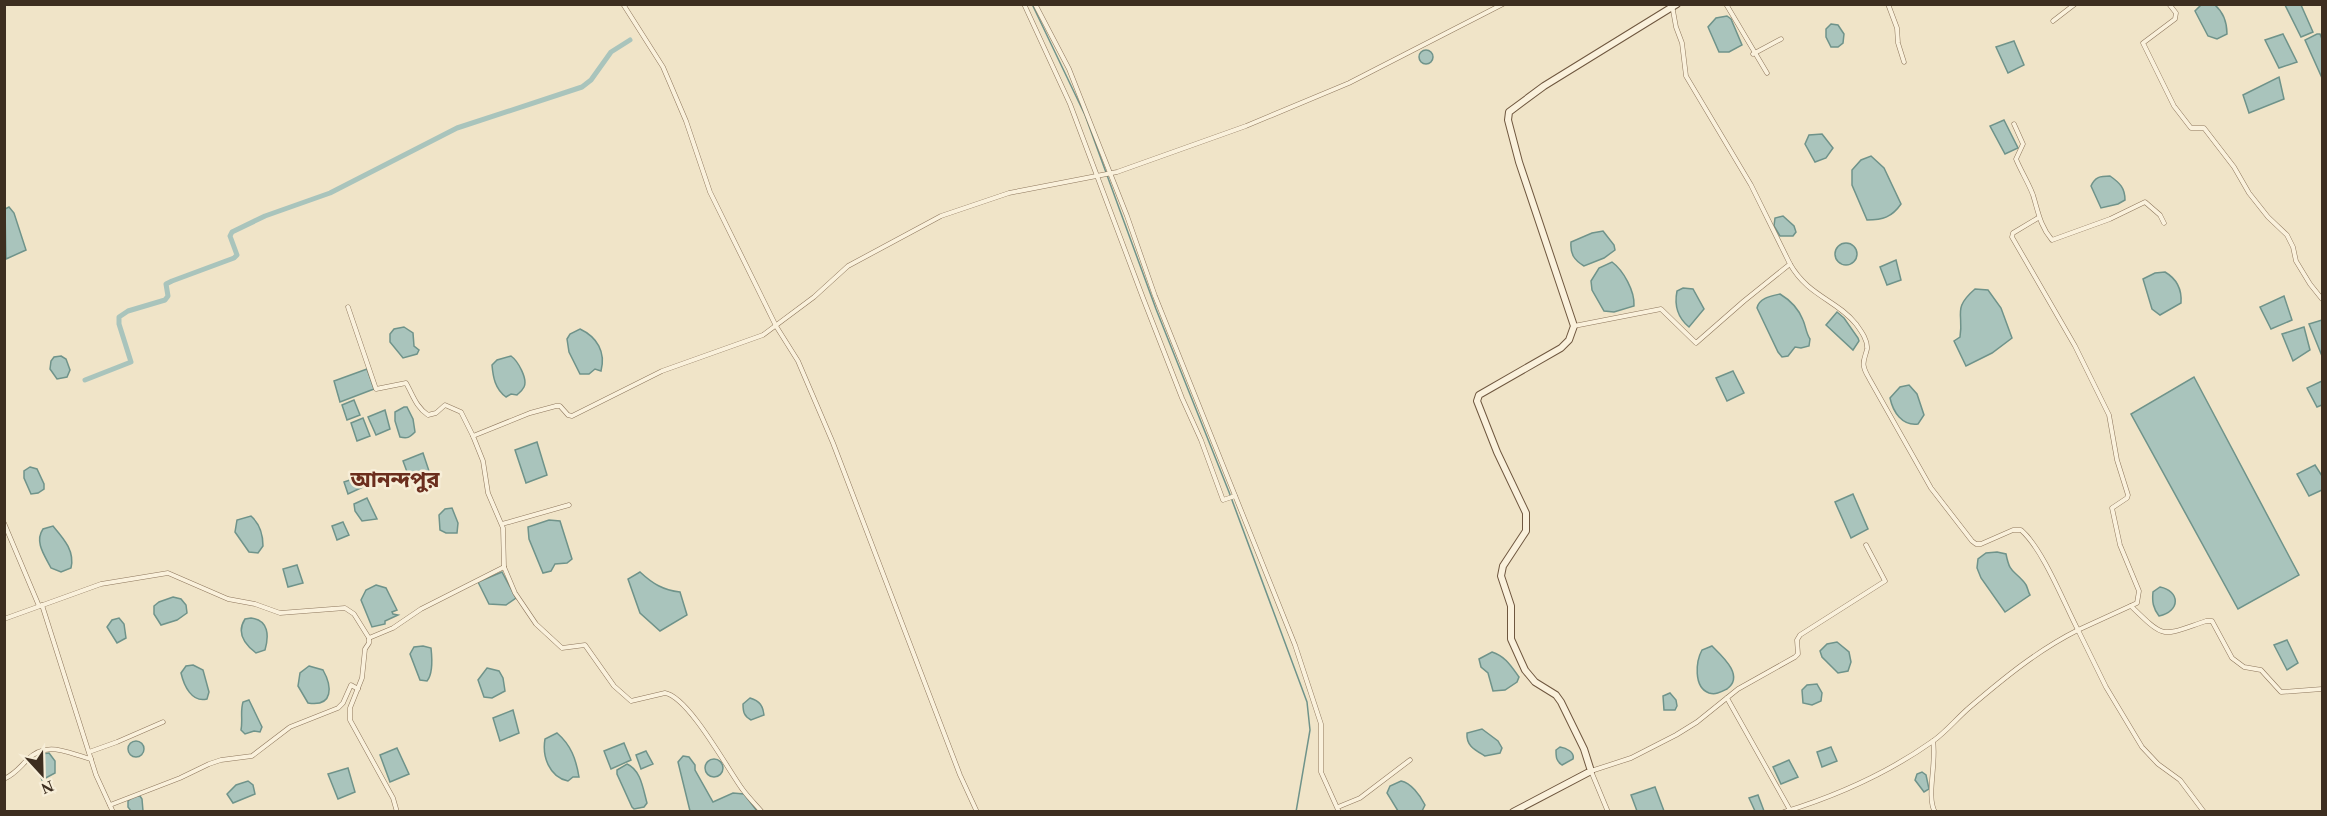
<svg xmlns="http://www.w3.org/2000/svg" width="2327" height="816" viewBox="0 0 2327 816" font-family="'Times New Roman','Noto Sans Bengali',serif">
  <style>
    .water { fill: #a9c4bc; stroke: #6f938a; stroke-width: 1.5 }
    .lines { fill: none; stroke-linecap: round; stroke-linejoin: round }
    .stream { stroke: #6f938a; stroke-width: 1.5 }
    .canal { stroke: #a9c4bc; stroke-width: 5 }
    .minor-casing { stroke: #8d765c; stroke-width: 5 }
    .secondary-casing { stroke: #6f573f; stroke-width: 8 }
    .minor { stroke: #faf1dc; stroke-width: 4 }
    .secondary { stroke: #faf1dc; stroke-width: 6 }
    .labels { text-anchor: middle; stroke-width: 5; stroke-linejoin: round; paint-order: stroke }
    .quarter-label { font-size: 22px; font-weight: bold; fill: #6b2e1e; stroke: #f7eed8 }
  </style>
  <rect width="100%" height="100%" fill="#f0e4c8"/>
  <!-- water -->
  <g class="water">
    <path d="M2201 5H2215C2223 12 2227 23 2227 34L2217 39 2208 36 2195 11Z"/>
    <polygon points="2285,5 2301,5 2313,32 2301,37"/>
    <polygon points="1727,16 1731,19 1742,45 1729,52 1719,52 1708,27 1716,18"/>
    <polygon points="1831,24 1838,25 1844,34 1843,43 1838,47 1831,47 1826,37 1826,29"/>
    <polygon points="2283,34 2297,62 2279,68 2265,40"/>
    <polygon points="2317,34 2320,34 2322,39 2322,78 2305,40"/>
    <polygon points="2014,41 2024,65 2008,73 1996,47"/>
    <circle cx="1426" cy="57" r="7"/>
    <polygon points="2279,77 2284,99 2249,113 2243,95"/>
    <polygon points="2004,120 2018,148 2005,154 1990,126"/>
    <polygon points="1822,134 1833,148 1826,158 1815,162 1805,144 1809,135"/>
    <path d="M1871 156 1884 168 1901 204C1892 217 1883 220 1867 220L1852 185V170L1861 160Z"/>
    <path d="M2110 176C2120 183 2125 188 2125 200L2118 204 2101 208 2091 186C2095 177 2100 176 2110 176Z"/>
    <polygon points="9,207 14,213 26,250 6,259 5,209"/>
    <polygon points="1783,216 1794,226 1796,232 1793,236 1780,236 1774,226 1775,218"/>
    <path d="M1603 231 1614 245 1615 250 1604 258 1584 266C1574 260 1570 254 1571 242L1592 233Z"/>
    <circle cx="1846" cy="254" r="11"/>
    <polygon points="1896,260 1901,280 1887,285 1880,267"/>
    <path d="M1612 262C1623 270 1635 291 1634 306L1614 312 1604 311 1592 290 1591 281 1599 268Z"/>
    <path d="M2165 272C2177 279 2182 289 2181 303L2160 315 2152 309 2143 279 2155 273Z"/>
    <path d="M1683 288 1693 289 1704 309 1689 327C1678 318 1674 306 1677 291Z"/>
    <path d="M1975 289 1988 290 2001 308 2012 338 1992 353 1966 366 1954 341 1960 337C1964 313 1952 309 1975 289Z"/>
    <path d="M1780 294C1790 300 1799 310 1803 320 1806 327 1806 333 1810 339L1809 346 1801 348 1795 347 1788 356 1782 357 1778 352 1757 308C1759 298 1771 296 1780 294Z"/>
    <polygon points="2284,296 2292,320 2271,329 2260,307"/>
    <polygon points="1837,312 1844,318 1858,338 1859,341 1853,350 1826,325"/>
    <polygon points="2322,320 2322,356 2309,324"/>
    <polygon points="404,327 413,333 414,346 419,350 417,354 403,358 390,342 390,334 394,329"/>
    <polygon points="2304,327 2310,350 2293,361 2282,334"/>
    <path d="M580 329C597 337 606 352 601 371L595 369 589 374H580L569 352 567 339 570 334Z"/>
    <polygon points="61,356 66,359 70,370 67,377 57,379 50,369 51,361 54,357"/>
    <path d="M511 356C518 361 528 379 524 387 522 391 519 393 517 395L511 394 506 397C495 389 493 377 492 365L497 360Z"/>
    <polygon points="367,369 374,389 340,402 334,381"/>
    <polygon points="1733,371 1744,393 1727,401 1716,378"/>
    <polygon points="2194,377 2299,575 2238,609 2131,414"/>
    <polygon points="2322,381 2322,405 2317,407 2307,388"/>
    <path d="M1909 385 1917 394 1924 415 1918 424C1902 426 1893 412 1890 398L1900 387Z"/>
    <polygon points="354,400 360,415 347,420 342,405"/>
    <path d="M404 407H407L413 419 415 432C410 437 408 439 400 437L395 421V412Z"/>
    <polygon points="385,410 390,429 376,435 368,417"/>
    <polygon points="363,418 370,436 357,441 351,423"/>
    <polygon points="537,442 547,475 526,483 515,450"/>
    <polygon points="423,453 429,471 410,480 403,461"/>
    <polygon points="2315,465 2322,476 2322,490 2309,496 2297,474"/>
    <polygon points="30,467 37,469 44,484 44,489 38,493 31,494 24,478 24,471"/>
    <polygon points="362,476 365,486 348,494 344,482"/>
    <polygon points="1853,494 1868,529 1851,538 1835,502"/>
    <polygon points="367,498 377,519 362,521 355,511 354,504"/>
    <polygon points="452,508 458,523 457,533 446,533 440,530 439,515 445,509"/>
    <path d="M251 516C260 524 263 534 263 546L258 553 249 552 235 532 237 520Z"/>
    <polygon points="549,520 560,521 572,559 567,563 555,564 551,571 543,573 529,539 528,527"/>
    <polygon points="343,522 349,535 337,540 332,526"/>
    <path d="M53 526C64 539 75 551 71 568L61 572 51 568C45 556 34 542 43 529Z"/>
    <path d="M1997 552 2006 554C2010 574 2013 569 2024 582 2028 586 2027 590 2030 595L2005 612 1981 578 1977 568 1978 559 1986 553Z"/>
    <polygon points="297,565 303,583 288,587 283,569"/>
    <polygon points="502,572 516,598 506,605 489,604 478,582"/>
    <path d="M640 572C653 584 663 590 680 592L687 615 660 631 640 613 628 579Z"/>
    <polygon points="376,585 386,588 397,610 392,612 393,614 398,615 385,621 385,624 372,627 361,600 366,590"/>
    <path d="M2160 587C2180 591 2181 611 2159 616 2153 608 2152 602 2153 592Z"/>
    <polygon points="173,597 181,599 186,605 187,613 177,620 161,625 154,614 154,606 159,602"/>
    <polygon points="119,618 124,624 126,638 117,643 107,627 112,620"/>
    <path d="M251 618C269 620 269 636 265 650L256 653C244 644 236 633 245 619Z"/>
    <polygon points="2287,640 2298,663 2287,670 2274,645"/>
    <polygon points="1837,642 1849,652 1851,662 1848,671 1838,673 1822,657 1820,651 1827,644"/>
    <path d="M423 646 431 648C432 657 433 674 427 681L420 680 410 654 414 647Z"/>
    <path d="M1712 646C1722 656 1745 676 1727 689 1721 692 1716 695 1709 693 1693 687 1696 661 1702 650Z"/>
    <path d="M1492 652C1505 656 1511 666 1519 677L1517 682 1505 690 1493 691 1488 673 1481 667 1479 659Z"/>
    <path d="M193 665 203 670 209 692 207 699C192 703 184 686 181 673L186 666Z"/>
    <path d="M309 666 323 670C332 686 334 707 308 703L298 686 300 673Z"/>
    <polygon points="487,668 499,671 503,678 505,691 492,698 484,697 478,680"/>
    <polygon points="1817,684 1822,693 1821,701 1812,705 1803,703 1802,690 1807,685"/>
    <polygon points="1670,693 1676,700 1677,706 1675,710 1664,710 1663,696"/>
    <path d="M750 698C760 701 763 706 764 715L751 720C744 716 743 712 743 704Z"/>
    <path d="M249 700 262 727 260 732 254 731 245 734 241 730C243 720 240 712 243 702Z"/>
    <polygon points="513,710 519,733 500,741 493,718"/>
    <path d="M1482 729 1498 741 1502 748 1500 753 1485 756C1475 750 1466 746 1467 733Z"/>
    <path d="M557 733C571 745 576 759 579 777H573L568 781C549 777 542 756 545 739Z"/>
    <circle cx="136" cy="749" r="8"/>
    <polygon points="624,743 631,760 611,769 604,751"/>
    <path d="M1560 747C1566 748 1575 752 1573 759L1562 765C1556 761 1556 757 1556 750Z"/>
    <polygon points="1831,747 1837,761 1822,767 1817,752"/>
    <polygon points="397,748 409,774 390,782 380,755"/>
    <polygon points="646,751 653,764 641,769 636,755"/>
    <polygon points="49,753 55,761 55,773 42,780 35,762 42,754"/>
    <polygon points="683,756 689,757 695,765 695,770 713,802 733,793 744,794 757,811 690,811 678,762"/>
    <circle cx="714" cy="768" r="9"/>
    <polygon points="1789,760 1798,777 1781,784 1773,767"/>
    <path d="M627 764C641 770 643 789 647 803L644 807 634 809 632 807 617 774V770Z"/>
    <polygon points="348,768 355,792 338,799 328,774"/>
    <polygon points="1922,772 1926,775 1929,789 1924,792 1915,780 1917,774"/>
    <polygon points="248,781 253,785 255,794 233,803 227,794 236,785"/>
    <path d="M1401 781C1411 783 1420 795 1425 805L1422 811H1398L1387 793 1390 786Z"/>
    <polygon points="1655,787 1664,811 1637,811 1631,795"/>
    <polygon points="1758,795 1764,811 1755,811 1749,798"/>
    <polygon points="134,796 140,796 142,799 143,811 131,811 128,807 128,801"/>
  </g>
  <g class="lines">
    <!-- stream -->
    <polyline class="stream" points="1032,4 1085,115 1156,309 1229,492 1307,702 1310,730 1296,812"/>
    <!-- canal -->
    <polyline class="canal" points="85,380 131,362 119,324 119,317 128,311 165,300 168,296 166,284 172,281 234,258 237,255 230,236 232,232 265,216 330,193 457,128 582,87 591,80 611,52 630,40"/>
    <!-- minor casing -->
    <g class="minor-casing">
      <g id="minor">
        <polyline points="623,4 663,67 686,121 710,192 776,326 798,361 833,443 960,775 977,812"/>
        <polyline points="1024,4 1070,104 1143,298 1182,398 1201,440 1223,500 1235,496"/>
        <polyline points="1035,4 1069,69 1127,216 1155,296 1295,645 1321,724 1321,772 1339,812"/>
        <polyline points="1726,4 1767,73"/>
        <polyline points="1888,4 1897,28 1898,43 1904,62"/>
        <polyline points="2169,4 2176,13 2175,19 2143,43 2174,106 2191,128 2204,128 2234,167 2249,193 2268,217 2287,235 2293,247 2296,261 2310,284 2322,299"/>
        <polyline points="2053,21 2075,4"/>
        <polyline points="1753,54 1781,39"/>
        <path d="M2014 124 2023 144 2016 159C2021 171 2029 184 2033 195 2038 211 2040 226 2052 240L2110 219 2145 202 2160 215 2164 223"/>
        <path d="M1790 264C1808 296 1837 300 1856 324 1861 331 1868 340 1867 349 1866 355 1862 361 1864 367 1865 372 1868 376 1870 380L1931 488 1972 541 1976 544H1981L2013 530H2021C2043 549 2064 603 2078 630L2137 603 2139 591 2120 545 2112 508 2127 498 2128 495 2117 460 2109 415 2075 346 2012 237 2013 233 2038 218"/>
        <path d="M348 307 376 389 406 383C413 395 416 407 428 415L436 413 445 405 461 412 473 436"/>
        <polyline points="1574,326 1661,309 1696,343 1744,301 1790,264 1751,185 1686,76 1682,43 1676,27 1672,5"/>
        <polyline points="4,523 39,606"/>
        <polyline points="502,524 569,505"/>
        <polyline points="42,605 96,775 113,812"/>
        <path d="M2131 606C2166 640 2161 636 2206 621H2212L2232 658 2244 667 2261 670 2281 692 2322 689"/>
        <polyline points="4,619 101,584 168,573 228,599 255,604 280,613 345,608 354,614 369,638 393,628 421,609 504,567"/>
        <polyline points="369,638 369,643 365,649 362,678 350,708 350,720 393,798 397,812"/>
        <polyline points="1727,698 1790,810"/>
        <path d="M1933 741C1937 761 1926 797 1935 812"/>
        <polyline points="89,752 117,742 163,722"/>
        <path d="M4 779C15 774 19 768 27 760 47 740 67 753 91 759"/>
        <polyline points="110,805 180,778 209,764 221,760 252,756 290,727 338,708 343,703 351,685 358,689"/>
        <polyline points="1338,807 1360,798 1410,760"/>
        <path d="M762 812C756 805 749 798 743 790 728 770 689 697 665 693L631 701 614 686 585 645 562 648 536 624 515 593 504 567 503 528 488 493 483 461 473 436 530 413 556 406H560L568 415 572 416 662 371 763 335 814 297 848 266 941 216 1009 193 1117 172 1246 126 1349 83 1503 4"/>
        <polyline points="1608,812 1591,771 1631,758 1676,735 1697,722 1738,689 1795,657 1798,654 1797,640 1800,635 1885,581 1866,545"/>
        <path d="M1784 812C1836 796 1888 773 1933 741 1946 732 1957 718 1970 707 2004 678 2038 650 2078 630L2106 687 2142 747 2158 764 2180 780 2204 812"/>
      </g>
    </g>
    <!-- secondary casing -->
    <g class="secondary-casing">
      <polyline id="secondary" points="1513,812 1591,771 1584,749 1561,702 1556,695 1535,682 1525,670 1511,639 1511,606 1501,576 1503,566 1526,531 1526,513 1497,452 1477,401 1479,395 1561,348 1569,340 1574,326 1519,162 1508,120 1509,112 1544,86 1677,4"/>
    </g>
    <!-- minor -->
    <use href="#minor" class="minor"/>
    <!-- secondary -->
    <use href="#secondary" class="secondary"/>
  </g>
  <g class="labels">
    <!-- quarter labels -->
    <g class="quarter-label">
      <text x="395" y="487">আনন্দপুর</text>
    </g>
  </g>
  <!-- border -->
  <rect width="2327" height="816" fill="none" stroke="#3d2e20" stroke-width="12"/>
  <!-- north arrow -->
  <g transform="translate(42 774) rotate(158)" stroke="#f7eed8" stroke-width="4.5" paint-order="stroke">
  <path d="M0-4.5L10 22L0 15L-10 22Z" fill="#3d2e20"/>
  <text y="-9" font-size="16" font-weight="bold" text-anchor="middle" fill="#3d2e20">N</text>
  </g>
</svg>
